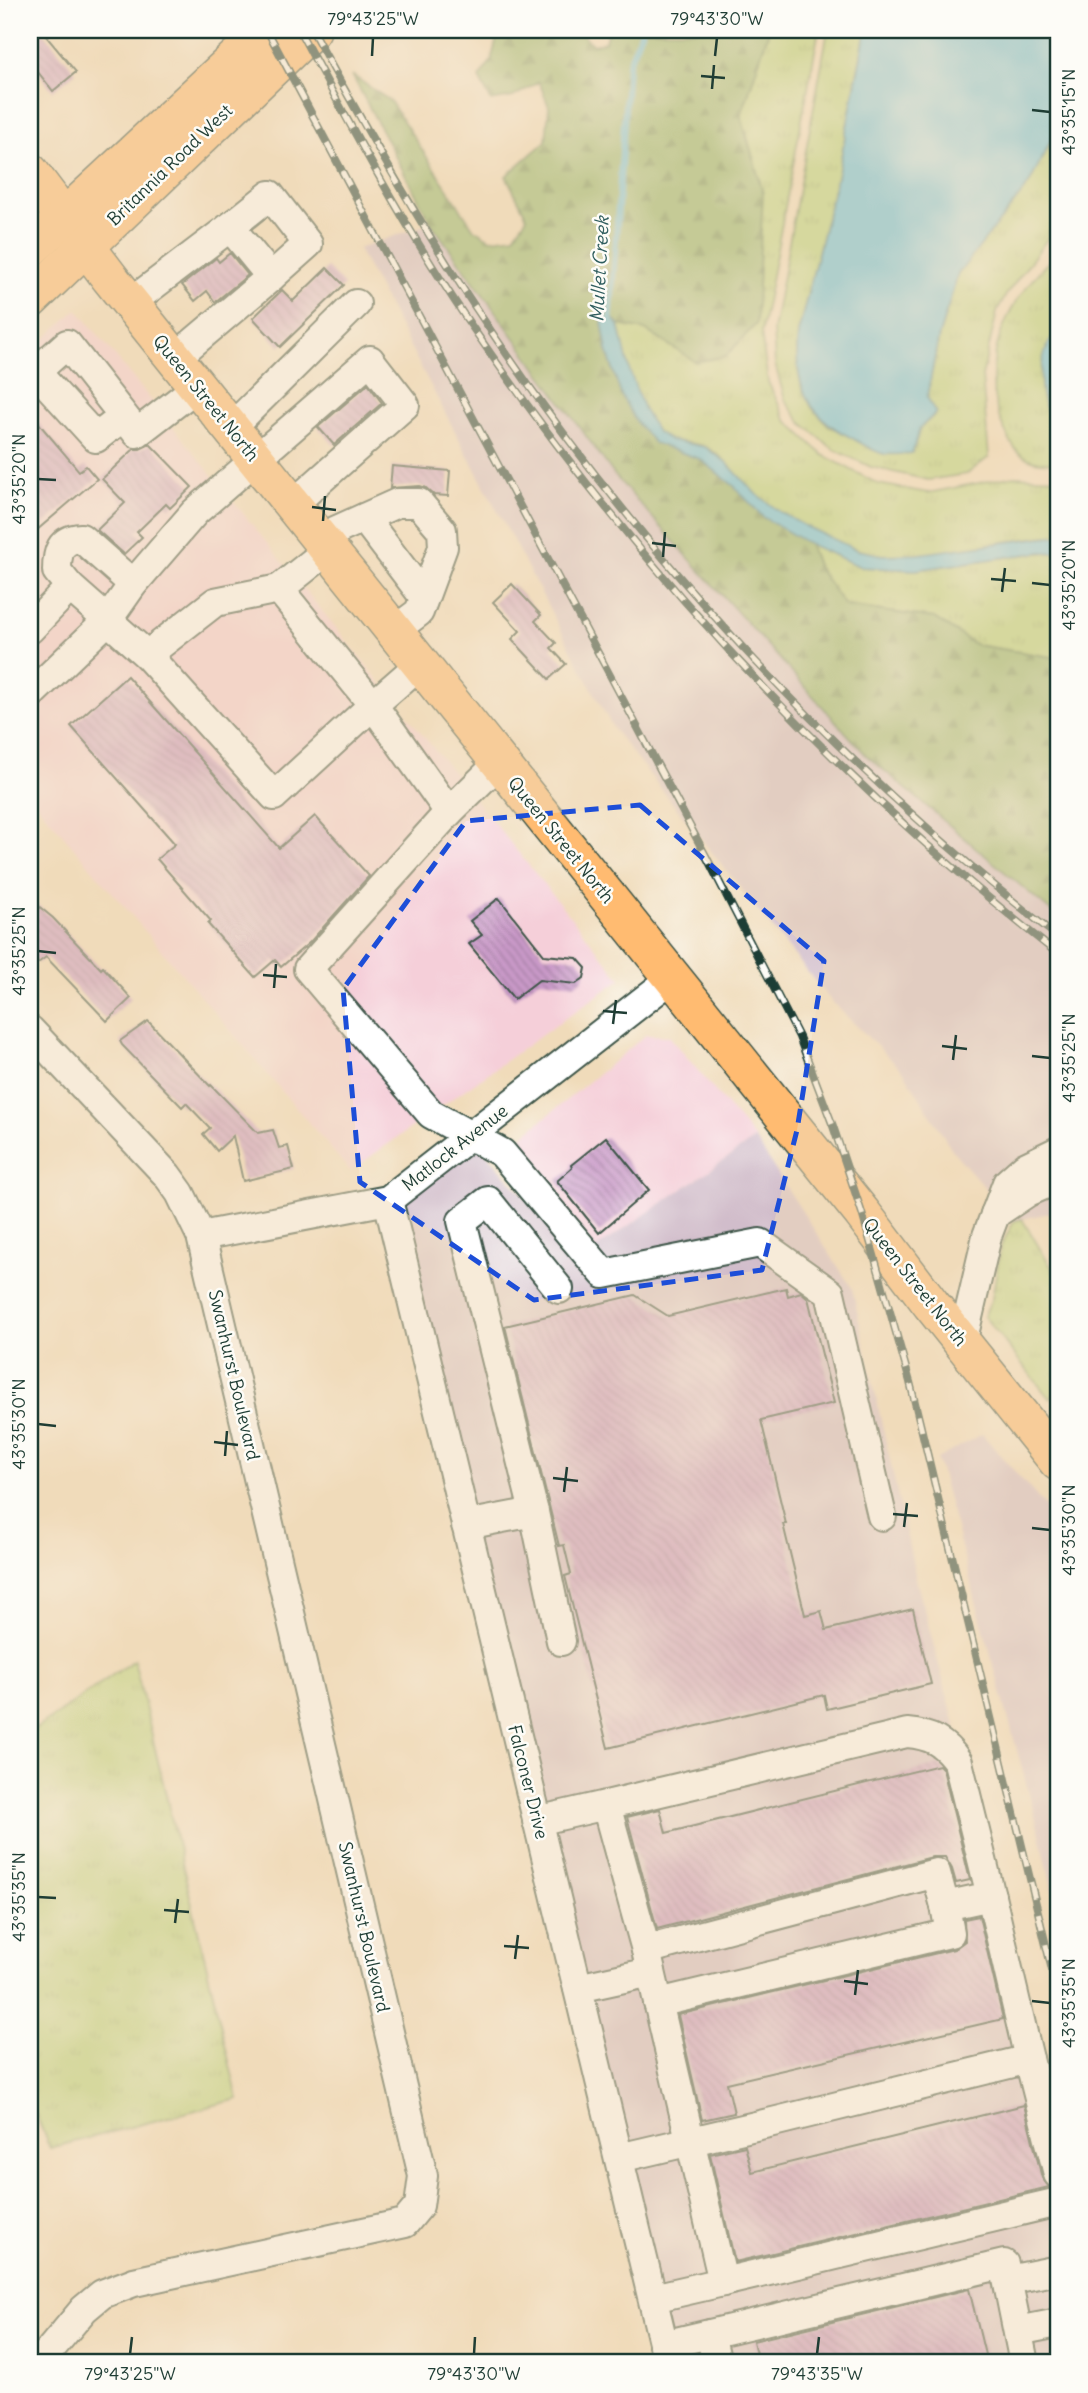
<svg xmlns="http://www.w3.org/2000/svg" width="1088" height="2393" viewBox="0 0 1088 2393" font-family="Delius,sans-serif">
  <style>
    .built { fill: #f5cfd9 }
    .industrial { fill: #d1bdcb }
    .grass { fill: url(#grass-tufts); stroke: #6a8858; stroke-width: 2 }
    .forest { fill: url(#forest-firs); stroke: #587a50; stroke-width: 2 }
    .water { fill: #62c1e1; stroke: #407f8a; stroke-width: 2 }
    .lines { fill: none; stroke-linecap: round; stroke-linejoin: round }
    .stream { stroke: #62c1e1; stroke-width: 6 }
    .building { fill: url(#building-back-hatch) }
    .minor-casing { stroke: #3e5548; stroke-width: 32 }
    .major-casing { stroke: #3e5548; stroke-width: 40 }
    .minor { stroke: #fff; stroke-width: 28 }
    .major { stroke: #ffbb71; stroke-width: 37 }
    .rail-casing { stroke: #1f3d34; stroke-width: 8 }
    .rail { stroke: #fdfcf7; stroke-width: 5; stroke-dasharray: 16; stroke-linecap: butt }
    .marked { fill: none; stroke: #1d4ed8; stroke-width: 5; stroke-dasharray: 14 9; stroke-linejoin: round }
    .ticks { fill: none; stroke: #1f3d34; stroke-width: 2.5 }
    .labels { text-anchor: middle; stroke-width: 5; stroke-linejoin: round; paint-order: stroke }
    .street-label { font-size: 18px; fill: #1f3d34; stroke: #fdfcf7 }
    .water-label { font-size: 19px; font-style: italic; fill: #305e5f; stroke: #fdfcf7 }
    .neatline { fill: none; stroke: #1f3d34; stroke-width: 2.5 }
    .ticks-label { font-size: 18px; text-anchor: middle; fill: #1f3d34 }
  </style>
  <defs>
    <pattern id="grass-tufts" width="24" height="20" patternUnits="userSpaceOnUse" patternTransform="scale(1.75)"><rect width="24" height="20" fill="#b5d47b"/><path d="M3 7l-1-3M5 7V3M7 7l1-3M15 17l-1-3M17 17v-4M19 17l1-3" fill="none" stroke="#9bb76b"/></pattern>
    <pattern id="forest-firs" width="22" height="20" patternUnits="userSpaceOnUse" patternTransform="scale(1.75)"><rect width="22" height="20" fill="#90b66b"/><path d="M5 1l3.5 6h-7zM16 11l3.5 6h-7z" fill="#759559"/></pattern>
    <pattern id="building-back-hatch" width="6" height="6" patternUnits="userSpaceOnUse" patternTransform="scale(1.75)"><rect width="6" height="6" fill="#c999c8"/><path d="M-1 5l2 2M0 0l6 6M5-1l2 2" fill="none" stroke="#a37ea3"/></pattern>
  </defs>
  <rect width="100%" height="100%" fill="#fdfcf7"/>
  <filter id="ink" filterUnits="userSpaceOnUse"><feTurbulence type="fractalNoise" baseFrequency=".0143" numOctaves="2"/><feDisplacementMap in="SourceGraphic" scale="14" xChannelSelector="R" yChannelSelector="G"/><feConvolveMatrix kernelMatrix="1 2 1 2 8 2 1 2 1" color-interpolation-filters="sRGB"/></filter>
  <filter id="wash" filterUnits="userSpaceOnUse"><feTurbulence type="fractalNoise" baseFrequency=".00686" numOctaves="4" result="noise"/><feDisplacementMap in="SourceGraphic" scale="28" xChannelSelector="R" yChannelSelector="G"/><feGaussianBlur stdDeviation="1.57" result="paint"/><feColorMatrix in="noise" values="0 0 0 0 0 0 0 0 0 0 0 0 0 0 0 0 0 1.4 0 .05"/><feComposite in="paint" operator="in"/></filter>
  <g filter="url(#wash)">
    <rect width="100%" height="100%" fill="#f0dbba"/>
    <!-- built -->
    <g class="built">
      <polygon points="77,309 621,979 350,1171 30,796 30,353"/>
      <polygon points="646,1035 669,1036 755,1139 579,1260 502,1153"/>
    </g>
    <!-- industrial -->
    <g class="industrial">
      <polygon points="431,223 616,477 866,755 1058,917 1058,1211 1014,1221 953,1151 904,1072 831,1001 614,730 358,249"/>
      <polygon points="471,1135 579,1260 755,1139 852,1288 917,1583 1058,2109 1058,2363 668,2363 388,1200"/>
      <polygon points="982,1434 1058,1521 1058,1915 1040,1834 937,1459"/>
    </g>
    <!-- grass -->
    <g class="grass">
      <path d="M769 30H819L761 333 768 382 786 420 823 455 878 484 928 493 1014 476 1058 478V536C1043 535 1026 539 1011 541 969 547 926 557 884 555 848 553 782 517 755 494 739 479 726 456 705 447 689 440 666 445 655 430 633 401 627 360 619 325L645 330 696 362 763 193 741 116Z"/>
      <polygon points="828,30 866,30 838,173 798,333 801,385 812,408 830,427 912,453 920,428 936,413 927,397 939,335 958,274 1029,184 1053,136 1058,107 1058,198 1055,213 1047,239 1006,295 997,312 982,376 989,457 967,474 928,480 871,467 833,449 801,422 785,400 775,364 773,330"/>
      <path d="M1058 255C1058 269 1061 323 1058 332 1056 337 1050 341 1048 346 1038 367 1036 408 1058 422V463C1050 462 1039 463 1032 460 1016 455 1011 443 1004 429 981 381 996 325 1028 285 1038 273 1045 263 1058 255Z"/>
      <polygon points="809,544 861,567 915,570 1042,552 1058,553 1058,658 976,645 934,618 845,606 818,568"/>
      <polygon points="1022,1219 1058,1278 1058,1392 1049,1398 984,1316 992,1298 1001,1246 1014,1221"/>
      <polygon points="134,1660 238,2099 50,2148 30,2101 30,1733"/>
    </g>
    <!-- forest -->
    <polygon class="forest" points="499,30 578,30 593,45 605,42 608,30 769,30 741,116 763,193 756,324 726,356 696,362 645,330 619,325 616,321 602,322 607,350 621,395 654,443 700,459 734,486 763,517 809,544 818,568 845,606 934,618 976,645 1058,658 1058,917 866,755 616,477 431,223 352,75 390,101 474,229 491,239 514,236 527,217 506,176 546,141 549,107 539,82 513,97 491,101 479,78 491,61"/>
    <!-- water -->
    <g class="water">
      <path d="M866 30H1056L1058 107 1053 136 1029 184 958 274 939 335 927 397 936 413 920 428 912 453C903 454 893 455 884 454 873 452 860 442 850 437 805 414 793 382 798 333L838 173Z"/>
      <polygon points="611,317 619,325 630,372 644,410 657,432 670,440 705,447 726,462 755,493 780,512 805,526 857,550 883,555 919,554 1051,536 1058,536 1058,553 1042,552 915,570 861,567 809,544 763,517 734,486 700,459 654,443 636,422 621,395 607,350 602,322 604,319"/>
      <path d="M1058 332V422C1036 408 1038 366 1048 345 1050 340 1055 336 1058 332Z"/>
    </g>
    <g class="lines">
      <!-- stream -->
      <polyline class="stream" points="610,323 628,65 642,30"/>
    </g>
    <g id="blocks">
      <!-- building -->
      <g class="building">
        <polygon points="30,30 41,30 76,72 53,91 30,62"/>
        <polygon points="230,253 248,275 215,302 207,291 195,301 182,285 216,258 219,262"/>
        <polygon points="327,268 344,285 280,347 253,318 282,290 293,301"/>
        <polygon points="368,384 382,403 334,445 318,427"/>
        <polygon points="30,413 79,471 86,466 97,479 30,536"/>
        <polygon points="150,444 192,487 170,508 166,504 137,532 142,537 124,554 97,530 125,503 102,479 134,449 140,449"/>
        <polygon points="392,466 450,471 448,496 434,495 426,488 420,486 390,488"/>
        <polygon points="512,584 541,615 535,621 556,643 551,648 566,664 549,679 512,639 520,631 493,602"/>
        <polygon points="127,676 279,848 315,816 369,876 310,942 281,967 275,960 255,977 208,924 211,921 157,859 175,844 71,726"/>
        <polygon points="499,898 544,955 577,958 586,968 584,978 576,984 539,980 514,999 469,944 482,935 470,921"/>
        <polygon points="30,899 53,918 101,969 103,967 131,998 107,1021 46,957 38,963 30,955"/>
        <polygon points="148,1021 210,1086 211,1085 258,1133 273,1130 279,1148 288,1146 294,1169 243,1181 233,1136 217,1151 203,1134 210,1128 186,1103 182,1107 122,1045 120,1041"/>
        <polygon points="606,1137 649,1190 599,1233 557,1181 572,1168 571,1165"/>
        <polygon points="786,1288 788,1296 801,1292 808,1298 834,1403 761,1420 786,1524 783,1524 805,1615 821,1611 826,1630 913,1609 931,1684 827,1709 824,1695 608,1748 565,1576 571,1574 564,1545 559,1546 505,1326 635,1295 668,1316"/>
        <polygon points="939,1765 943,1769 970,1880 956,1883 952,1869 945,1857 932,1857 657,1929 627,1817 660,1809 666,1833"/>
        <polygon points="979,1916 1003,2019 727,2083 734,2113 702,2120 678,2015 954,1949 965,1941 964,1919"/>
        <polygon points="1024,2105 1042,2178 1049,2187 735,2262 710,2154 745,2146 752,2172"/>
        <polygon points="969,2289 987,2363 758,2363 753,2341"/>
      </g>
    </g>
  </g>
  <g filter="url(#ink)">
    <use href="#blocks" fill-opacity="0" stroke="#3e5548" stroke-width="2"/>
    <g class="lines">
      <!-- minor casing -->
      <g class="minor-casing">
        <g id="minor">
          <polyline points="230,227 270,195 308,244 271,277"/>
          <polyline points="130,303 230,227 271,277 175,358"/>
          <polyline points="36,372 96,438 123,417"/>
          <polyline points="30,377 67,344 137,433 198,386"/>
          <polyline points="231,428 356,304"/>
          <polyline points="364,518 424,597"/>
          <polyline points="319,538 397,503 419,503 442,530 443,547 419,612 394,631"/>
          <polyline points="328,550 279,589 373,705 420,664"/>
          <path d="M70 587 57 571C57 552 60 539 81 538L133 584"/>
          <polyline points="30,629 70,587 147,655 274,796 373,705 449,812 499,763"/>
          <polyline points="147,655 215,602 279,589"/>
          <polyline points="30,695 107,621 133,584 195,512 370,360 405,405 292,505"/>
          <polyline points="449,812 308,969 431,1114 502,1153 604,1274 760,1243 830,1293 882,1516"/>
          <polyline points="30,1030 167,1175 180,1193 201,1236 423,2176 419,2206 405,2223 134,2282 102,2294 84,2309 39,2363"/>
          <polyline points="388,1200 668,2363"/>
          <polyline points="995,1214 1028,1192 1058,1179"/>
          <polyline points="201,1236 388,1200 671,979"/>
          <polyline points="962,1343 987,1236 1007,1183 1025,1167 1058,1151"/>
          <polyline points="534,1512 462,1221 488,1201 559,1289"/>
          <polyline points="466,1525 534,1512 561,1641"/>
          <path d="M606 1805 907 1733C931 1735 944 1742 958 1762L991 1896 945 1906 950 1933 658 2003"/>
          <polyline points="537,1821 606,1805 646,1950 723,2282 653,2298"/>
          <polyline points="646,1950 936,1873 945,1906"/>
          <polyline points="578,1988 651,1972"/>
          <polyline points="1029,2059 1058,2174"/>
          <polyline points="619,2158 777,2121 1029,2059 991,1896"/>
          <polyline points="1008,2280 1058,2270"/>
          <polyline points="723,2282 1058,2202"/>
          <polyline points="1018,2331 1058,2323"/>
          <polyline points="710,2334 717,2363"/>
          <polyline points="663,2345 1004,2264 1024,2363"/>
        </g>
      </g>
      <!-- major casing -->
      <g class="major-casing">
        <g id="major">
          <polyline points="30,172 110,278 862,1213 931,1304 1058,1462"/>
          <polyline points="30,249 266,30"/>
          <polyline points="30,300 312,30"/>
        </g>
      </g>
      <!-- minor -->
      <use href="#minor" class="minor"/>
      <!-- major -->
      <use href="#major" class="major"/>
      <!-- rail casing -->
      <g class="rail-casing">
        <g id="rail">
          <polyline points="267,30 706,856 799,1037 833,1126 862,1213 910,1382 1058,1995"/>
          <path d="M299 30C351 127 404 226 466 318 630 560 828 774 1058 954"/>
          <path d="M312 30C363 124 416 218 475 307 633 547 832 760 1058 937"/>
        </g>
      </g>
      <!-- rail -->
      <use href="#rail" class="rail"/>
    </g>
  </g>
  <!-- marked area -->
  <path d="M0 0H1088V2393H0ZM640 805 824 961 797 1130 762 1270 534 1300 360 1182 343 989 466 821Z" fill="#f0dbba" fill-opacity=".55" fill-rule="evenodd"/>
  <path class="marked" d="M640 805 824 961 797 1130 762 1270 534 1300 360 1182 343 989 466 821Z"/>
  <!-- ticks -->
  <path class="ticks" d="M372 56 373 38M715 56 717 38M701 76 725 78M712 89 714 65M1032 110 1050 112M38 479 56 480M312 507 336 510M323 521 325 496M652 543 676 546M663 557 665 532M991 579 1016 581M1032 583 1050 585M1002 592 1005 568M38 951 56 953M263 975 287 977M274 988 276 964M603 1011 627 1013M613 1024 616 1000M942 1046 967 1049M1032 1056 1050 1058M953 1060 956 1035M38 1424 56 1426M214 1442 238 1445M225 1456 227 1431M553 1478 578 1481M564 1492 567 1467M893 1514 918 1516M904 1527 907 1503M1032 1528 1050 1530M38 1897 56 1898M164 1910 189 1912M175 1923 178 1899M504 1946 529 1948M515 1959 518 1935M844 1981 868 1984M855 1995 858 1970M1032 2001 1050 2003M130 2354 132 2337M474 2354 475 2337M817 2354 819 2337"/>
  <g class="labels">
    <!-- street labels -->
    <g class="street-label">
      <text transform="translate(170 165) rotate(-44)" y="6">Britannia Road West</text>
      <text transform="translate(206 398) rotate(51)" y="6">Queen Street North</text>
      <text transform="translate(561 840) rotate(51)" y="6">Queen Street North</text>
      <text transform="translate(455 1148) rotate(-38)" y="6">Matlock Avenue</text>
      <text transform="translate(915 1282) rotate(52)" y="6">Queen Street North</text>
      <text transform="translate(234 1375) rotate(77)" y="6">Swanhurst Boulevard</text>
      <text transform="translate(528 1782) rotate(76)" y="6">Falconer Drive</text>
      <text transform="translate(364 1927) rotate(77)" y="6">Swanhurst Boulevard</text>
    </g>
    <!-- water labels -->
    <g class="water-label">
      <text transform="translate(599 269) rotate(-87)" y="7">Mullet Creek</text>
    </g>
  </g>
  <!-- margin -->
  <rect width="1088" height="2393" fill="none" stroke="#fdfcf7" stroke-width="77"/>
  <rect x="38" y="38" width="1012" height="2316" class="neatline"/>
  <g class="ticks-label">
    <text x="373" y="25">79°43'25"W</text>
    <text x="717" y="25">79°43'30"W</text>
    <text transform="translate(1069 112) rotate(-90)" y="6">43°35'15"N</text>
    <text transform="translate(19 479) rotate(-90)" y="6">43°35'20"N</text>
    <text transform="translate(1069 585) rotate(-90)" y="6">43°35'20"N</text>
    <text transform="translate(19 951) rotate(-90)" y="6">43°35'25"N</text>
    <text transform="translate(1069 1058) rotate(-90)" y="6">43°35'25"N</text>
    <text transform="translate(19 1424) rotate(-90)" y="6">43°35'30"N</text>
    <text transform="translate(1069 1530) rotate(-90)" y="6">43°35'30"N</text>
    <text transform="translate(19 1897) rotate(-90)" y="6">43°35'35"N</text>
    <text transform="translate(1069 2003) rotate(-90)" y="6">43°35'35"N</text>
    <text x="130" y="2380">79°43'25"W</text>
    <text x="474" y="2380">79°43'30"W</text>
    <text x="817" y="2380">79°43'35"W</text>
  </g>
</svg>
